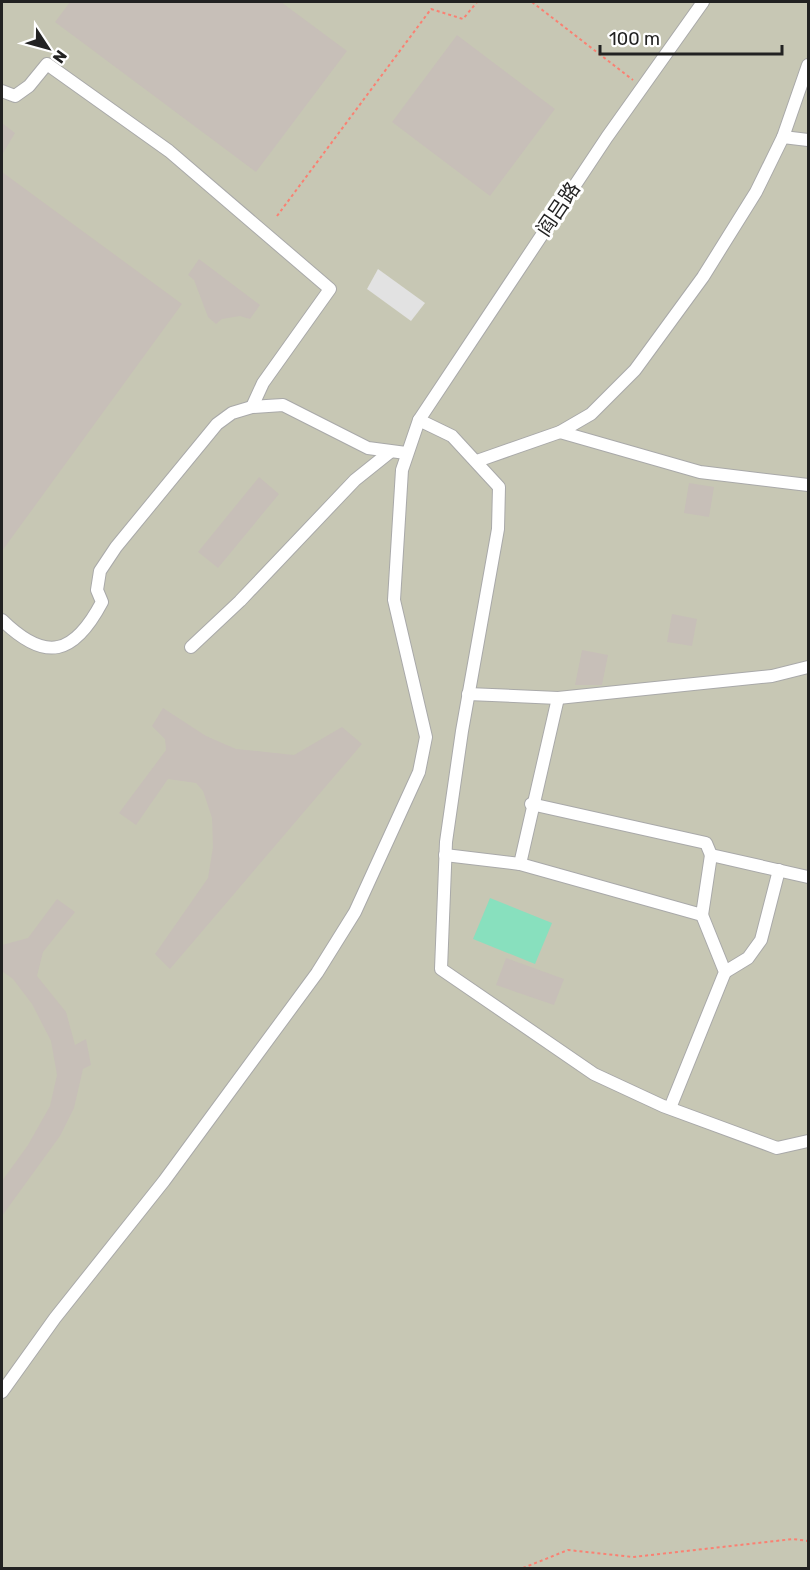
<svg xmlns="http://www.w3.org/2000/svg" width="810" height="1570" viewBox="0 0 810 1570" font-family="Rubik,'Noto Sans SC',sans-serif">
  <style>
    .construction { fill: #c7c7b4 }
    .pitch { fill: #88e0be }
    .parking { fill: #e2e2e2 }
    .building { fill: #c7bfb8 }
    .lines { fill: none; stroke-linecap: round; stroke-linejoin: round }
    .minor-casing { stroke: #a9a9a9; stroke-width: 14 }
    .path { stroke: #fa8072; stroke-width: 2; stroke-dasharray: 3 3; stroke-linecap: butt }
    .minor { stroke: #fff; stroke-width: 12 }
    .labels { text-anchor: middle; stroke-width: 6; stroke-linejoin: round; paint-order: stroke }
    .street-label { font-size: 20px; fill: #222; stroke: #fff }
  </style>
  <rect width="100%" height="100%" fill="#f2efe9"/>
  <!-- construction -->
  <rect class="construction" x="2" y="2" width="806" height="1566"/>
  <!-- pitch -->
  <polygon class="pitch" points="490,898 552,923 535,964 473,939"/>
  <!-- parking -->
  <polygon class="parking" points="378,269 425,303 411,321 367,289"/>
  <!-- building -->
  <g class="building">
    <polygon points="70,2 281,2 347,51 256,172 55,22"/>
    <polygon points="457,35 555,109 490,196 392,122"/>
    <polygon points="2,123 15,133 2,155"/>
    <polygon points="2,172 182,304 2,551"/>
    <polygon points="199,259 260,305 250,319 240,316 222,319 216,324 208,317 194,280 188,275"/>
    <polygon points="259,477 279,494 218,568 198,552"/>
    <polygon points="689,483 714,487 709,517 684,513"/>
    <polygon points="672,614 697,619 692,646 667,642"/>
    <polygon points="582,650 608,655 602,685 575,685"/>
    <polygon points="163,708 206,736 236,749 294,755 342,727 362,744 170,969 155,954 208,878 213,847 212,818 203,791 196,783 168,779 136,825 119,813 166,750 165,739 152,726"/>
    <polygon points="57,899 75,912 43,952 37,976 66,1012 75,1045 86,1039 91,1065 83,1069 74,1108 60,1136 2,1216 2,1181 28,1145 50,1106 57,1075 51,1041 32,1004 13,979 2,971 2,945 28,938"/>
    <polygon points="506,958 564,979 554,1005 496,985"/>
  </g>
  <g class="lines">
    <!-- minor casing -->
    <g class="minor-casing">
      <g id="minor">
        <polyline points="2,91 15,96 29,86 47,64 169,151 330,289 263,383 252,407"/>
        <polyline points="783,137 808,140"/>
        <polyline points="419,420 452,436 499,487 498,529 462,731 446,842 441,969 594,1074 663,1106 777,1148 808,1141"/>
        <polyline points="560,432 700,472 808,485"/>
        <polyline points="477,461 560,432 591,414 635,370 703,277 756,192 783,137 808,65"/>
        <path d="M2 620C46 663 74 655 102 602L97 590 100 571 116 547 217 424 232 413 252 407 283 405 368 448 406 453"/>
        <polyline points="191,647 240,601 355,480 390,452"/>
        <polyline points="468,694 558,698 772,676 808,667"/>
        <polyline points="531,804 706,843 711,855"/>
        <polyline points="445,855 520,864 702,915 711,855 808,877"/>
        <polyline points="520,864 558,698"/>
        <polyline points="725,972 748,958 761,940 779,870"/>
        <polyline points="670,1108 725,972 702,915"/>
        <polyline points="2,1392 55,1318 164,1181 317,973 355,912 419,772 426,737 394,600 402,470 419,420 607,137 703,2"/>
      </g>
    </g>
    <!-- path -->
    <g class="path">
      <polyline points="532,2 633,80"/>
      <polyline points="277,216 431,9 463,19 477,2"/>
      <polyline points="523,1568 568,1550 633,1557 793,1539 808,1541"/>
    </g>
    <!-- minor -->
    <use href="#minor" class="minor"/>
  </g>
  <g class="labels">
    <!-- street labels -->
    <g class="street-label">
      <text transform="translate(558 209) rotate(-56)" y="7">阎吕路</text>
    </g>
  </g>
  <!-- border -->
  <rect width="810" height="1570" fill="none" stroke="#222222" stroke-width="6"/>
  <!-- north arrow -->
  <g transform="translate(48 48) rotate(126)" stroke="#ffffff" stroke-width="4.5" paint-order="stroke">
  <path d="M0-4.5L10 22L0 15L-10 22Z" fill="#222222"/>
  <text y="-9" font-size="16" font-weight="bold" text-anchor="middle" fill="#222222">N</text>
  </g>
  <!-- scale -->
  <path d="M600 45v9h182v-9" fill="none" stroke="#222222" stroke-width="3"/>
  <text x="609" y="45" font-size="18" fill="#222222" stroke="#ffffff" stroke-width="4.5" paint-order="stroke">100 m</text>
</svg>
